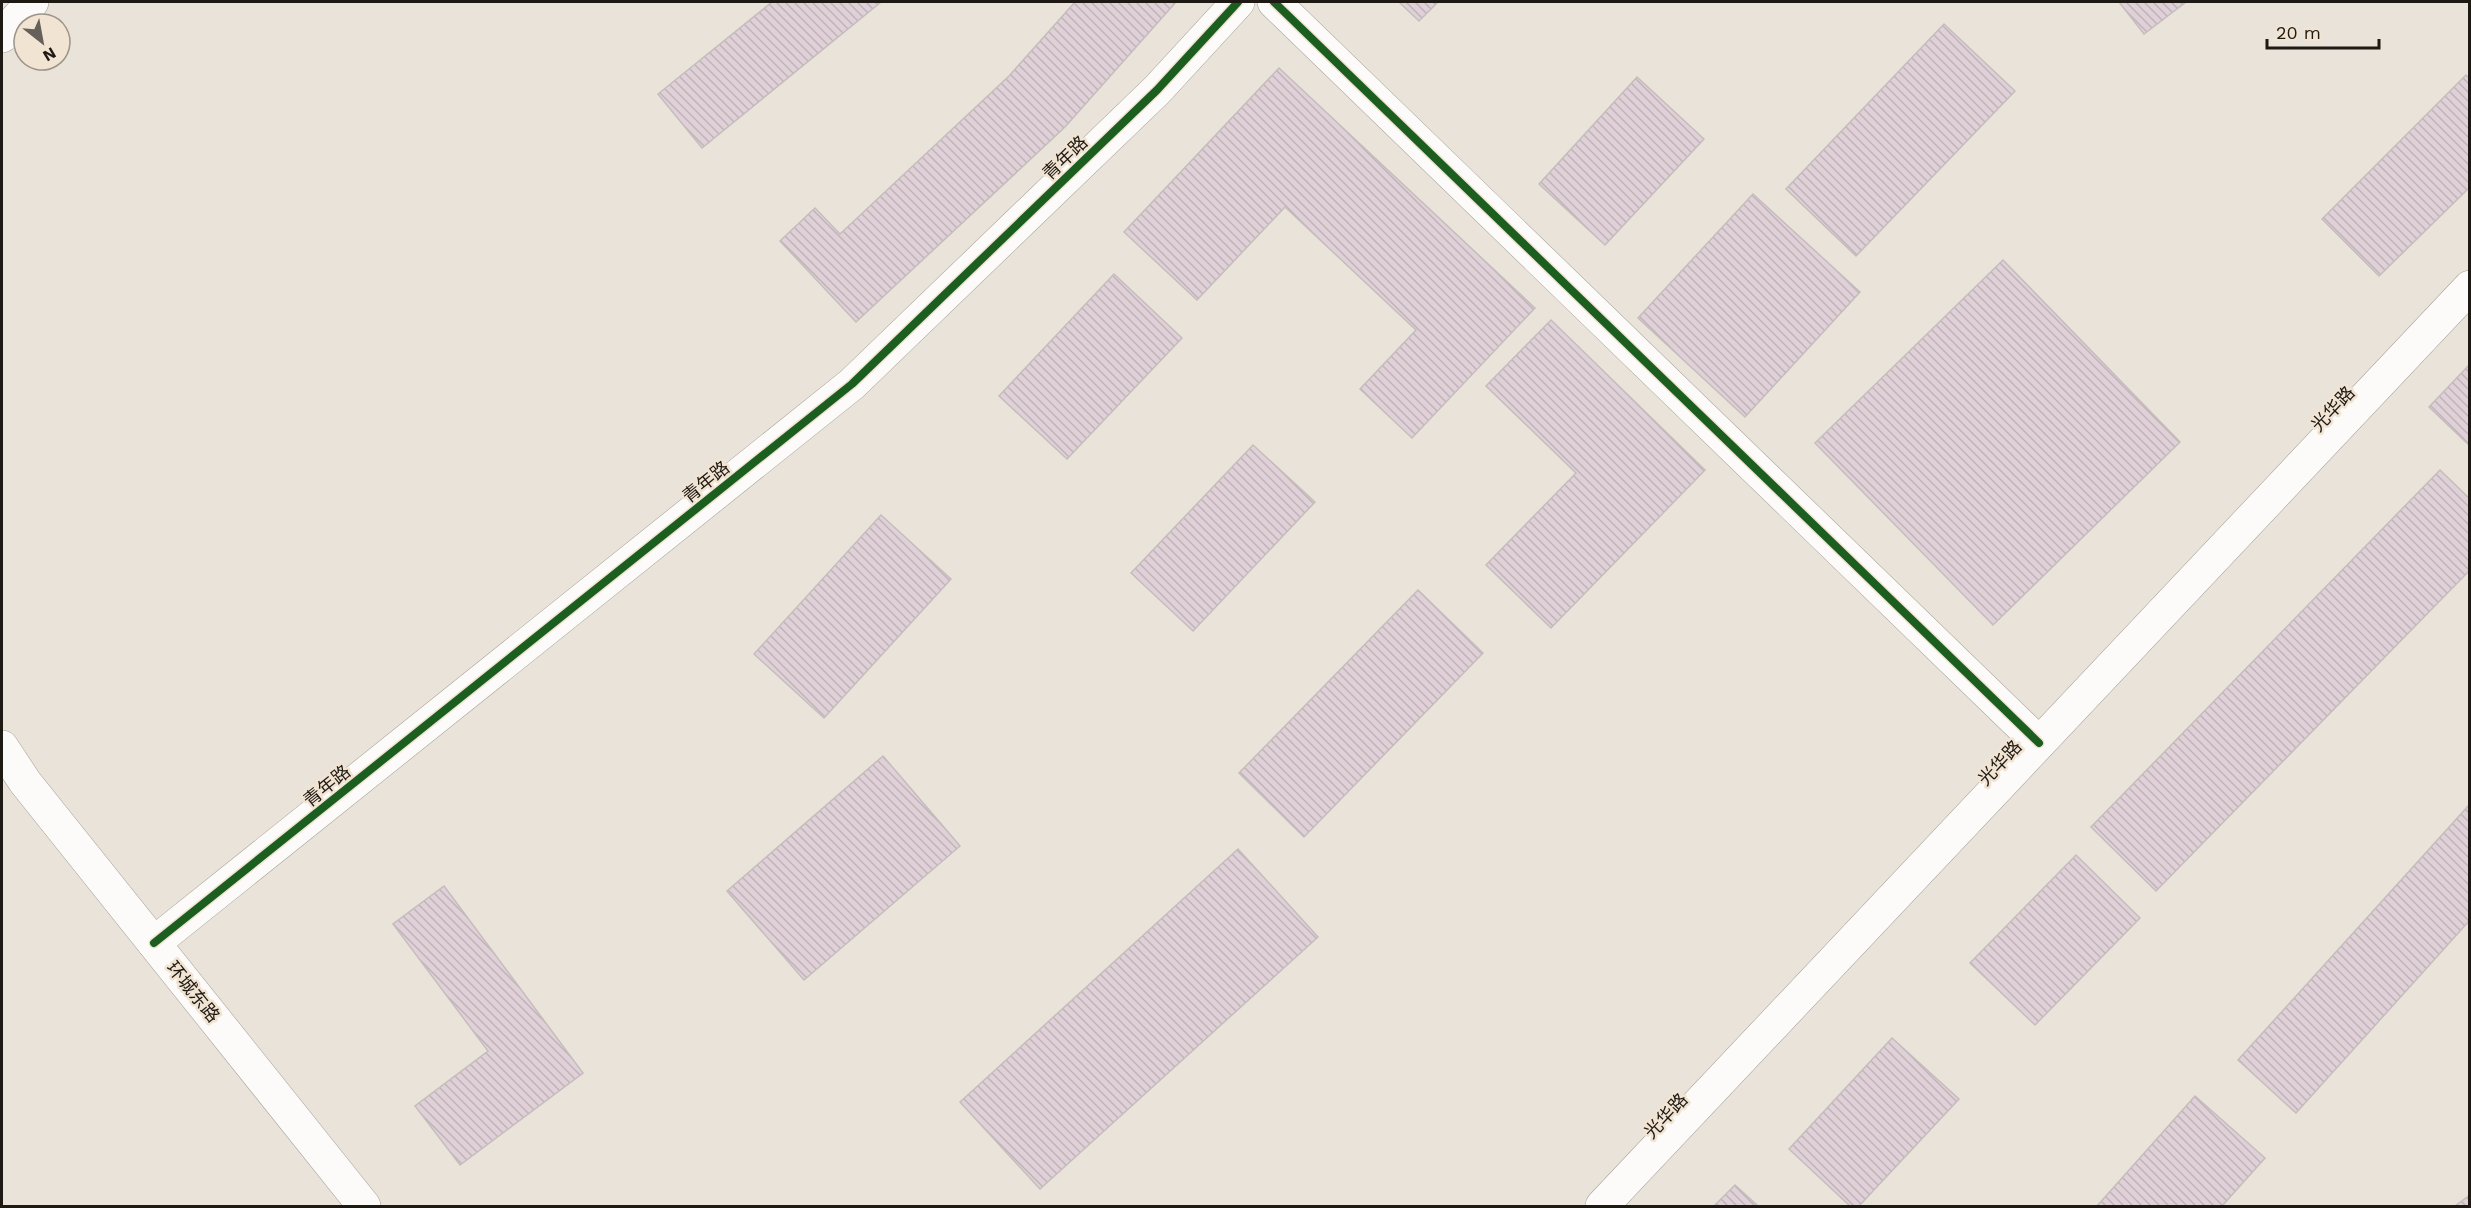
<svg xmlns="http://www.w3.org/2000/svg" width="2471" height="1208" viewBox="0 0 2471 1208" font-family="'Work Sans','Noto Sans SC',sans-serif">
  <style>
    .building { fill: url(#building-back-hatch); stroke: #c4bdbc; stroke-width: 1.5 }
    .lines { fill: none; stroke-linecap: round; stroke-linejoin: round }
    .minor-casing { stroke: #a59f99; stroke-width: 34 }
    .secondary-casing { stroke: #a59f99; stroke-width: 34 }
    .primary-casing { stroke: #a59f99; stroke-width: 34 }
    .minor { stroke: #fcfbf9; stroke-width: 33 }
    .secondary { stroke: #fcfbf9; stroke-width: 33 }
    .primary { stroke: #fcfbf9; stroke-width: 33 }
    .cycleway-casing { stroke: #f1e4d3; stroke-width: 11 }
    .cycleway { stroke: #1b5e20; stroke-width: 8 }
    .labels { text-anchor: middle; stroke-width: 5; stroke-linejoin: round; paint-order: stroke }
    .street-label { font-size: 18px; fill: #1e1913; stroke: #f1e4d3 }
  </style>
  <defs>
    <pattern id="building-back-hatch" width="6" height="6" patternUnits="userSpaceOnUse" patternTransform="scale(1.5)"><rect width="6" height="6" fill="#e0d1d8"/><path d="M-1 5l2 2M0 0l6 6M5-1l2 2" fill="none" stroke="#c0b3b8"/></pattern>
  </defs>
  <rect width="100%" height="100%" fill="#eae3da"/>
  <!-- building -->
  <g class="building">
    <polygon points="772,2 881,2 702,148 658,94"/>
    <polygon points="1075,2 1176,2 1065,127 856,322 780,241 815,208 840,234 1009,76"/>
    <polygon points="1399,2 1438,2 1419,21"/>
    <polygon points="2119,2 2186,2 2144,34"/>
    <polygon points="1944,24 2015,91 1856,256 1786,189"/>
    <polygon points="1279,68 1535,308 1412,438 1360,389 1416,330 1285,207 1197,300 1124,232"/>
    <polygon points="2466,75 2470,79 2470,187 2379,276 2322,219"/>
    <polygon points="1637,77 1704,139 1605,245 1539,184"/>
    <polygon points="1753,194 1860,292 1745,417 1638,318"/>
    <polygon points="2003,260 2180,442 1993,625 1815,443"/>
    <polygon points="1114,274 1182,338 1067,459 999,396"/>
    <polygon points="1551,320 1705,470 1551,628 1486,565 1576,473 1486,386"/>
    <polygon points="2470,364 2470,446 2429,407"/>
    <polygon points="1253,445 1315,502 1193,631 1131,573"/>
    <polygon points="2440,470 2470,499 2470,570 2156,891 2091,827"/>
    <polygon points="881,515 951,579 824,718 754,654"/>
    <polygon points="1418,590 1483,653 1304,837 1239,773"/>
    <polygon points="883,756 960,846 804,980 727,891"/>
    <polygon points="2470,804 2470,920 2296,1113 2238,1060"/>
    <polygon points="1238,849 1318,937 1040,1189 960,1102"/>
    <polygon points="2076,855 2140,918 2035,1025 1970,963"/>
    <polygon points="444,886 583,1073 460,1165 415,1106 488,1051 393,924"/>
    <polygon points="1892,1038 1959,1099 1859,1206 1850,1206 1789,1149"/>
    <polygon points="2195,1096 2265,1158 2222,1206 2097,1206"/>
    <polygon points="1735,1185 1758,1206 1714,1206"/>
    <polygon points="2470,1195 2470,1206 2455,1206"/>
  </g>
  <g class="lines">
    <!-- minor casing -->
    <g class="minor-casing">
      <g id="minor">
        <polyline points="1274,2 2039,743"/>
        <polyline points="2,36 32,2"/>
        <polyline points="154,943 852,384 1157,90 1238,2"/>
      </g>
    </g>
    <!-- secondary casing -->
    <g class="secondary-casing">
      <polyline id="secondary" points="1602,1206 2470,287"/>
    </g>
    <!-- primary casing -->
    <g class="primary-casing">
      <polyline id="primary" points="2,747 25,782 364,1206"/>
    </g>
    <!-- minor -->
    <use href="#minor" class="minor"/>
    <!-- secondary -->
    <use href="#secondary" class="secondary"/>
    <!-- primary -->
    <use href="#primary" class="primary"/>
    <!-- cycleway casing -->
    <g class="cycleway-casing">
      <g id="cycleway">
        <polyline points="1274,2 2039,743"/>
        <polyline points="154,943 852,384 1157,90 1238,2"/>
      </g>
    </g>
    <!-- cycleway -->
    <use href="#cycleway" class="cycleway"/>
  </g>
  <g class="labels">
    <!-- street labels -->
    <g class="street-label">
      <text transform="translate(1065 158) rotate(-44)" y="6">青年路</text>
      <text transform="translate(2333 409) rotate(-47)" y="6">光华路</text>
      <text transform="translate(706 482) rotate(-39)" y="6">青年路</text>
      <text transform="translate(2000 763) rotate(-47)" y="6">光华路</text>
      <text transform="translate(327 786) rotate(-39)" y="6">青年路</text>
      <text transform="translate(193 992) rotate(51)" y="6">环城东路</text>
      <text transform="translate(1666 1116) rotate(-47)" y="6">光华路</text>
    </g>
  </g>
  <!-- border -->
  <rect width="2471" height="1208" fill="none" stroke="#1e1913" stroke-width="6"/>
  <!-- north arrow -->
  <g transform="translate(42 42) rotate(149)"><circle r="28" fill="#f1e4d3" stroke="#9d9386" stroke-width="1.5"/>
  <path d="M0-4.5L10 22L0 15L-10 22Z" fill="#656059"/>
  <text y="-9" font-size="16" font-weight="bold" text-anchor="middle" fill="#1e1913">N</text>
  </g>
  <!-- scale -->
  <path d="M2267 39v9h112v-9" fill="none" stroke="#1e1913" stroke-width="3"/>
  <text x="2276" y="39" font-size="18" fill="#1e1913" stroke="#f1e4d3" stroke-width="4.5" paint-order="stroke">20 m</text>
</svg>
